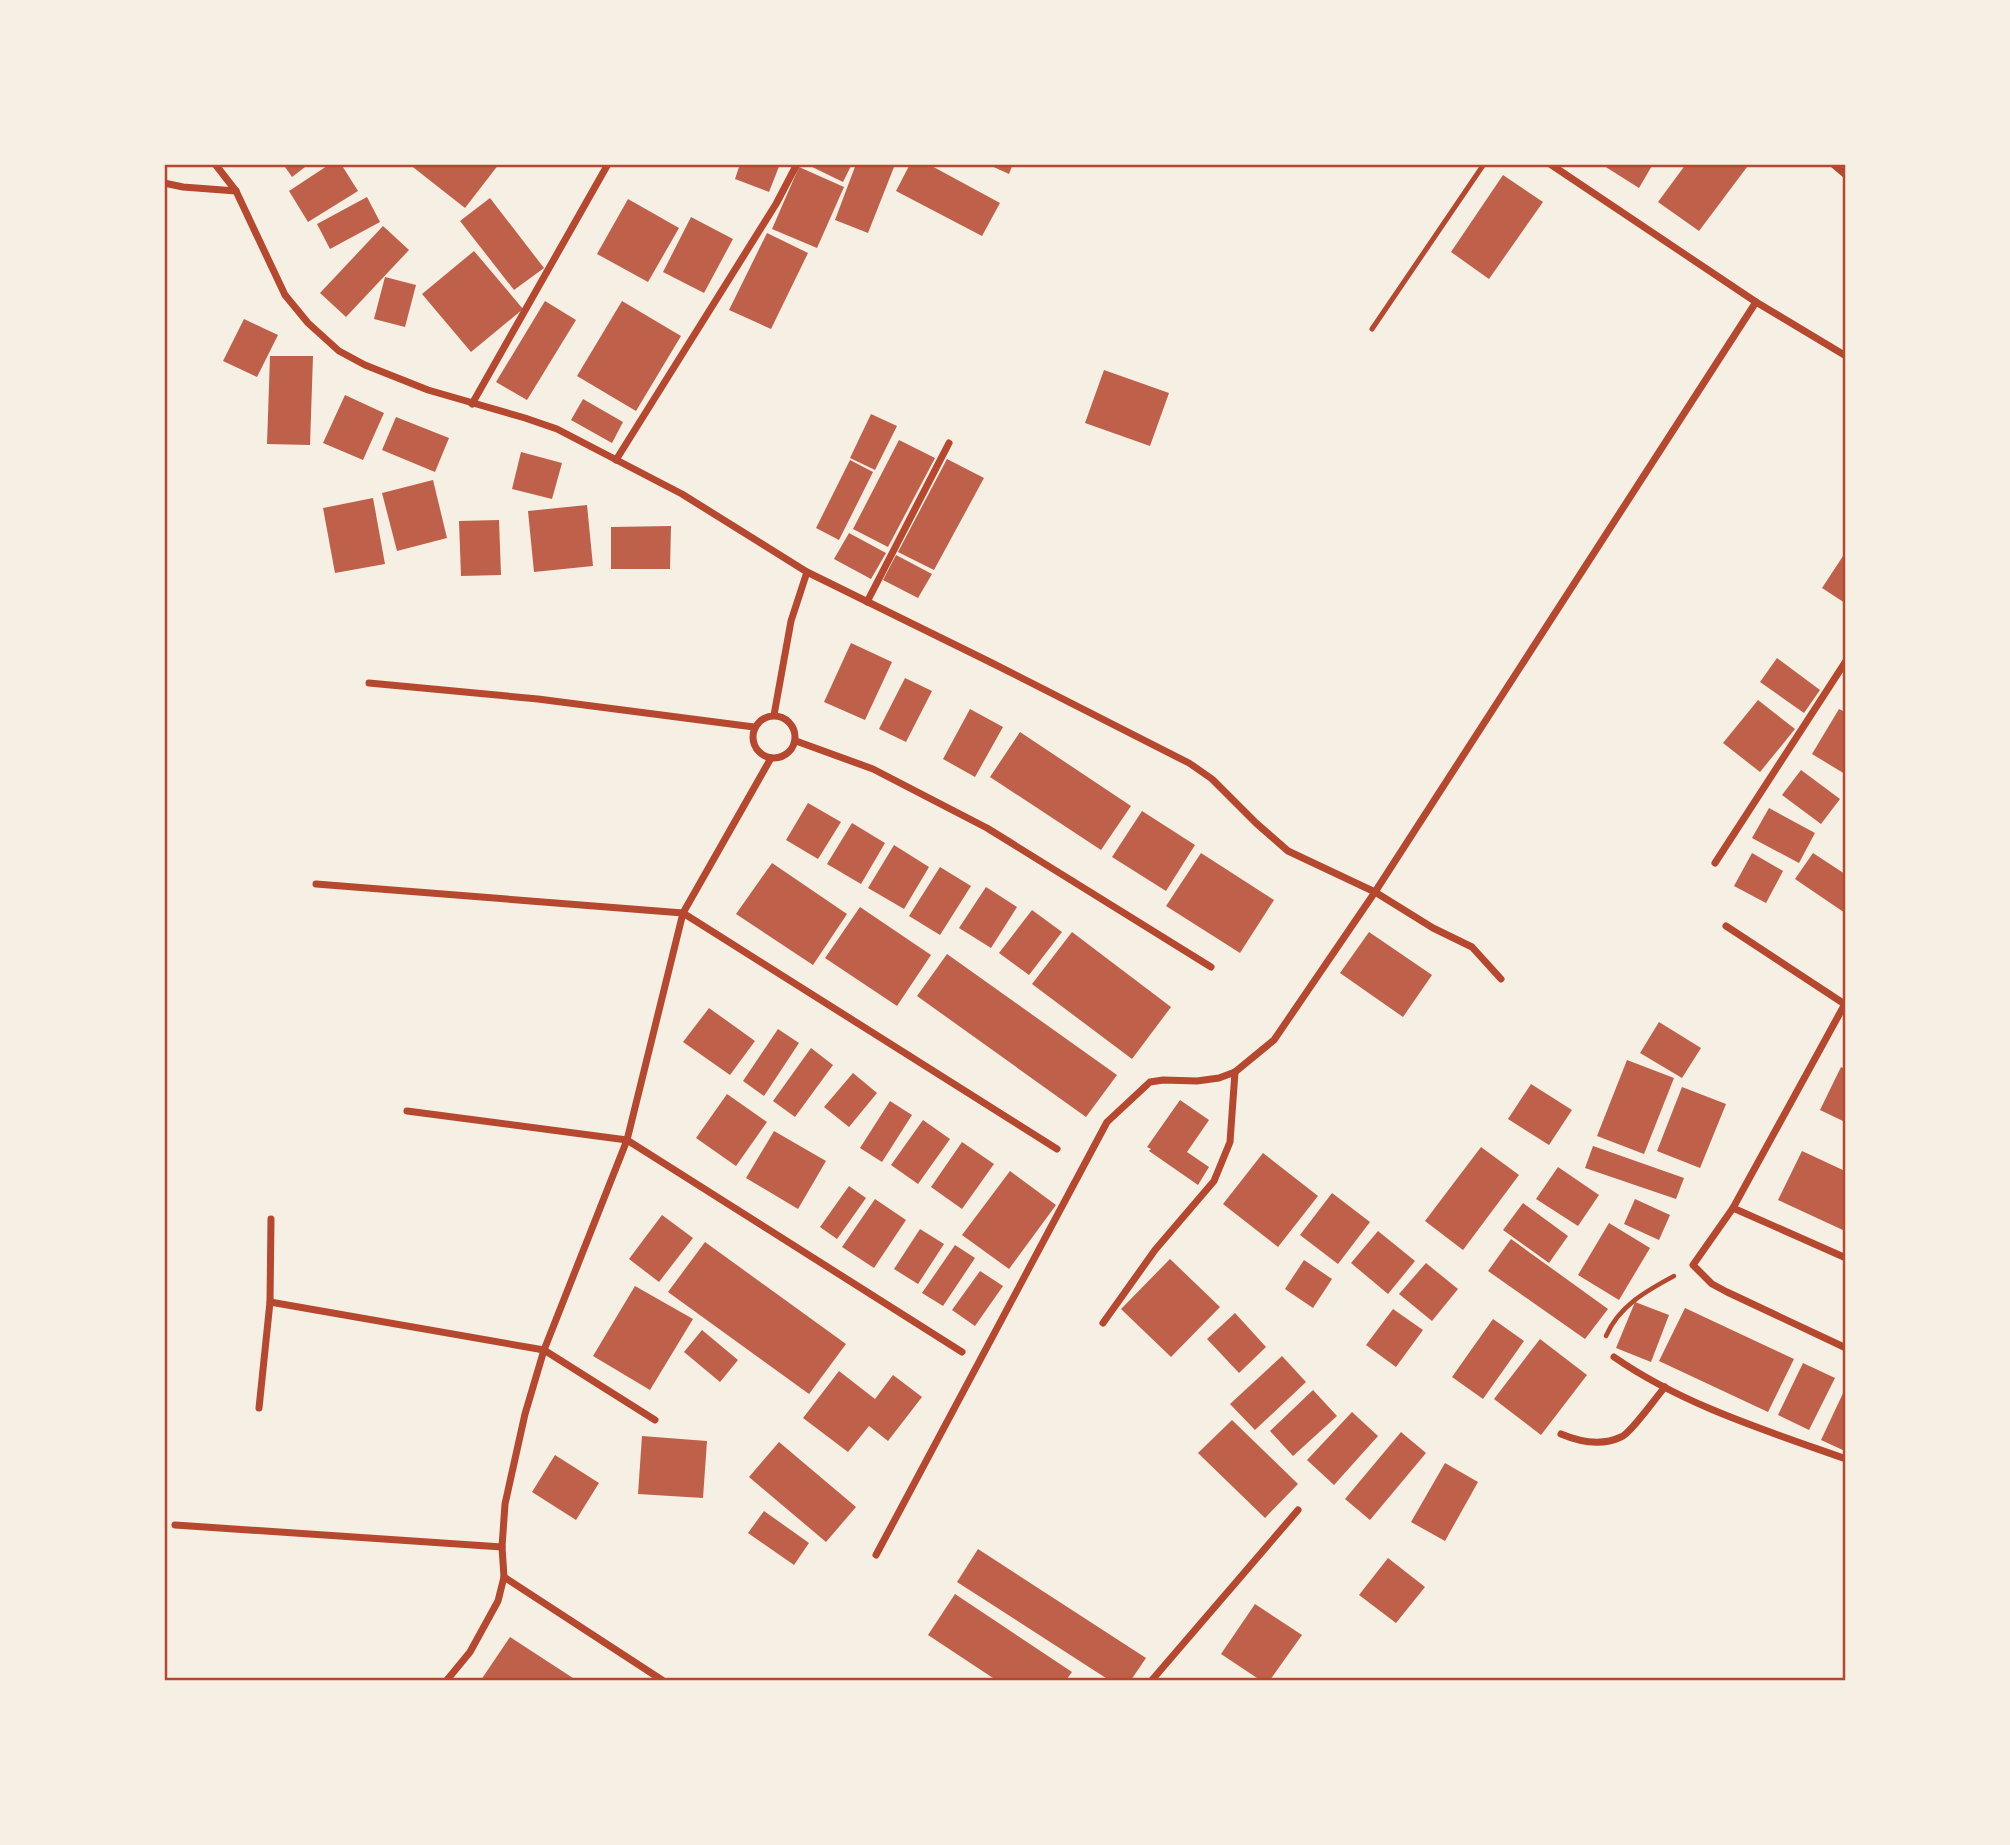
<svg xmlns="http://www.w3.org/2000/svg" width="2010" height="1845" viewBox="0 0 2010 1845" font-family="Commissioner,sans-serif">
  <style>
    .building { fill: #bf614a }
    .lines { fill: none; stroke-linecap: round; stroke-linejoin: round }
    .path { stroke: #b5482f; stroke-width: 4.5 }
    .service { stroke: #b5482f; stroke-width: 5 }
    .minor { stroke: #b5482f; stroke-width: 7 }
    .neatline { fill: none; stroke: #b5482f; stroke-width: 2.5 }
  </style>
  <rect width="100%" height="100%" fill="#f6efe4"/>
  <!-- building -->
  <g class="building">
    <polygon points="283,164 309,164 292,177"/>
    <polygon points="330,164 341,164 358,191 308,222 289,191"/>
    <polygon points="409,164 499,164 465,208"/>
    <polygon points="740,164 780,164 769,192 735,179"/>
    <polygon points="806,164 852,164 843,182"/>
    <polygon points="856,164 887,164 894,167 868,233 835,220"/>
    <polygon points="910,164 928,164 1000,203 982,236 896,191"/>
    <polygon points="987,164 1013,164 1009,174"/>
    <polygon points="1601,164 1653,164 1639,188"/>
    <polygon points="1686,164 1744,164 1747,167 1699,231 1658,202"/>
    <polygon points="799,167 844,187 817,248 772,229"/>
    <polygon points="1503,175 1543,202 1489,279 1451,252"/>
    <polygon points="367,197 380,222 330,249 317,224"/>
    <polygon points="490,198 544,268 514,290 460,221"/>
    <polygon points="628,199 679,228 648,282 597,254"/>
    <polygon points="691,217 733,239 704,293 663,272"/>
    <polygon points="383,226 409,250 346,317 320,293"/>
    <polygon points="767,233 808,253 771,329 729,310"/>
    <polygon points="474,251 523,309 471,352 422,294"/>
    <polygon points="385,277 416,285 405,327 374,319"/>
    <polygon points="545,301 576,320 527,400 496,382"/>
    <polygon points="622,301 681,336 636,411 577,376"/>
    <polygon points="244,319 278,335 257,377 223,361"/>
    <polygon points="270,356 313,356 310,445 267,444"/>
    <polygon points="1104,370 1169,393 1150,446 1085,423"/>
    <polygon points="345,395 384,413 363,460 323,443"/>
    <polygon points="583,399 623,422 612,443 571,420"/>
    <polygon points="871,414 897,426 875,470 850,458"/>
    <polygon points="396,417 449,438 435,472 382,450"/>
    <polygon points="899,440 935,458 888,547 853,529"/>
    <polygon points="521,452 562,463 552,499 512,489"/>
    <polygon points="947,459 984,478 934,570 898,552"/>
    <polygon points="850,460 873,472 839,540 816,528"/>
    <polygon points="433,480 447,538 397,551 382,493"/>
    <polygon points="373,498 385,564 335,573 323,508"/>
    <polygon points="587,505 593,566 534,572 528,511"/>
    <polygon points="499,520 501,575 461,576 459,521"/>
    <polygon points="671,526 670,569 611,569 611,527"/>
    <polygon points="849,533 886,553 871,579 834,559"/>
    <polygon points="1845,553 1845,603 1822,588"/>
    <polygon points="896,555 932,574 918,598 883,580"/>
    <polygon points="851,643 892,662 865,720 824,702"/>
    <polygon points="1777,658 1820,690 1804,713 1760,682"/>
    <polygon points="905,678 932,691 906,742 879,729"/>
    <polygon points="1758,700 1795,729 1760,772 1723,743"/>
    <polygon points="970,709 1003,727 975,777 943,759"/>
    <polygon points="1839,709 1845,712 1845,774 1812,754"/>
    <polygon points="1020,732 1131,806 1101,850 990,777"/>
    <polygon points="1801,770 1840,799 1821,824 1782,795"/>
    <polygon points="808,803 841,822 818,859 786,840"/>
    <polygon points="1769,808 1815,833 1799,863 1752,838"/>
    <polygon points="1142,811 1195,845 1166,891 1112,857"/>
    <polygon points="852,823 885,843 861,884 827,864"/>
    <polygon points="894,845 929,867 904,909 868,888"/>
    <polygon points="1201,853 1274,900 1240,953 1166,906"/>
    <polygon points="1752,853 1783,871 1766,903 1734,886"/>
    <polygon points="1813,853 1845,874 1845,913 1795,879"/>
    <polygon points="772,863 847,914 813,965 736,914"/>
    <polygon points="940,867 971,886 940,935 909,916"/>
    <polygon points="986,887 1017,907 991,948 959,928"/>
    <polygon points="860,907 931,955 897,1006 825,958"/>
    <polygon points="1032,910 1062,932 1029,975 999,953"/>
    <polygon points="1072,932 1171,1007 1132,1059 1032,984"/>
    <polygon points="1369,932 1432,975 1403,1017 1340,973"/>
    <polygon points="947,954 1117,1075 1086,1117 917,996"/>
    <polygon points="709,1008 755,1041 730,1075 683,1042"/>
    <polygon points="1659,1022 1701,1048 1682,1078 1640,1053"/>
    <polygon points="778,1029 799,1043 764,1096 743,1081"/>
    <polygon points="811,1048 833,1065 795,1117 773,1101"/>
    <polygon points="1627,1060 1674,1078 1644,1154 1597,1136"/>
    <polygon points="1841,1067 1845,1069 1845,1122 1820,1110"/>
    <polygon points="853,1073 877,1093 849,1127 824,1107"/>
    <polygon points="1531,1084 1572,1110 1549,1145 1508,1119"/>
    <polygon points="1682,1087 1726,1104 1700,1168 1657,1151"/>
    <polygon points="727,1094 767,1122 736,1166 696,1138"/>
    <polygon points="1180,1100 1209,1120 1187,1152 1209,1167 1198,1185 1149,1151 1151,1149 1147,1147"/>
    <polygon points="890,1101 912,1115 882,1162 860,1148"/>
    <polygon points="923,1120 950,1139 918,1184 891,1165"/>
    <polygon points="774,1131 826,1161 798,1209 746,1178"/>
    <polygon points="962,1142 994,1164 962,1209 931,1187"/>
    <polygon points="1593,1146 1684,1178 1676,1199 1585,1168"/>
    <polygon points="1481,1147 1519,1175 1463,1250 1425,1221"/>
    <polygon points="1802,1151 1845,1171 1845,1231 1778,1200"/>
    <polygon points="1263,1153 1318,1196 1278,1247 1223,1204"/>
    <polygon points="1558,1167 1599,1195 1578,1226 1536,1199"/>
    <polygon points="1010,1171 1056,1205 1009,1269 962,1235"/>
    <polygon points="849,1186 866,1198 837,1239 820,1227"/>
    <polygon points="1332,1193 1370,1222 1338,1264 1300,1235"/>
    <polygon points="875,1199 906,1220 874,1268 842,1247"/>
    <polygon points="1635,1199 1670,1215 1659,1240 1624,1224"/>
    <polygon points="1523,1203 1568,1236 1549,1263 1503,1230"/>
    <polygon points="662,1215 693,1238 659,1282 629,1259"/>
    <polygon points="1609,1223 1650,1248 1619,1300 1578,1275"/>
    <polygon points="920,1229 944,1244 918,1284 894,1269"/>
    <polygon points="1378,1231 1415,1261 1388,1294 1351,1263"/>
    <polygon points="1511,1239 1608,1309 1585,1339 1488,1271"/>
    <polygon points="705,1242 846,1344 809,1394 668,1292"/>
    <polygon points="955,1245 975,1258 943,1306 922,1293"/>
    <polygon points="1170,1259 1220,1307 1171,1357 1121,1309"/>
    <polygon points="1304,1260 1332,1279 1313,1308 1285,1289"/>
    <polygon points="1426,1263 1458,1289 1432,1321 1399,1294"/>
    <polygon points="980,1271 1003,1286 975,1326 952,1310"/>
    <polygon points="635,1286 693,1319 650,1390 593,1356"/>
    <polygon points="1635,1302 1669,1315 1651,1362 1616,1348"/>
    <polygon points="1685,1308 1794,1359 1768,1412 1659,1361"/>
    <polygon points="1393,1309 1423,1330 1396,1367 1366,1345"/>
    <polygon points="1235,1313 1266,1347 1239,1373 1207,1339"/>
    <polygon points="1493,1319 1524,1341 1483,1399 1452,1377"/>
    <polygon points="702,1330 738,1360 720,1382 684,1352"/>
    <polygon points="1540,1339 1587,1375 1541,1435 1494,1399"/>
    <polygon points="1282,1356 1306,1382 1255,1430 1230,1404"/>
    <polygon points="1803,1363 1835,1378 1809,1430 1778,1415"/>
    <polygon points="839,1371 875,1399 893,1375 922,1397 888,1441 869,1426 848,1452 803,1418"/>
    <polygon points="1845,1389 1845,1451 1821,1440"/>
    <polygon points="1313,1390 1337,1416 1293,1456 1270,1431"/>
    <polygon points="1352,1412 1378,1436 1334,1485 1307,1460"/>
    <polygon points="1232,1420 1298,1484 1265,1518 1198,1453"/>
    <polygon points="1401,1432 1426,1453 1370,1520 1345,1499"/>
    <polygon points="642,1436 707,1441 703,1498 638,1494"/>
    <polygon points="779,1442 856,1507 826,1542 749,1477"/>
    <polygon points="555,1455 599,1483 576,1520 532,1492"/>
    <polygon points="1445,1463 1478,1482 1445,1541 1411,1522"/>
    <polygon points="764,1511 809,1543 794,1565 748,1533"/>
    <polygon points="978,1549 1146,1658 1131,1680 1109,1680 957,1582"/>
    <polygon points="1388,1558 1425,1587 1396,1623 1359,1595"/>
    <polygon points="955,1594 1072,1672 1066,1680 996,1680 928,1635"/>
    <polygon points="1255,1604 1302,1635 1270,1680 1260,1680 1221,1654"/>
    <polygon points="510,1637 576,1680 481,1680"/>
  </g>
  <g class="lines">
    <!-- path -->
    <path class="path" d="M1606 1336C1619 1306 1646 1291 1674 1276"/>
    <!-- service -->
    <polyline class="service" points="1372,329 1484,164"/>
    <!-- minor -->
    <g class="minor">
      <polyline points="215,164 236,191 285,295 308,323 339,351 365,365 428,390 525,418 557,429 682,494 807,572 992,663 1189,763 1212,779 1256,823 1288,851 1375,892 1433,928 1472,947 1501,979"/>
      <polyline points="1550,164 1756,302 1846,356"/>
      <polyline points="1833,164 1846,175"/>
      <polyline points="164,183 183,187 236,191"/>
      <polyline points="472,404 608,164"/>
      <polyline points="616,460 776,204 797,164"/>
      <polyline points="867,602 949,443"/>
      <polyline points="369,683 538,699 754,727"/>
      <polyline points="774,715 791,621 807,572"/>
      <circle cx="774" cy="737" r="21"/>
      <polyline points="796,741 873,769 987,828 1211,967"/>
      <polyline points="1715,863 1846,661"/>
      <polyline points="316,884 683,913 1057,1149"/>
      <polyline points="1726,926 1846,1005"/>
      <polyline points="1846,1002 1733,1208 1693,1265 1712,1284 1727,1292 1846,1348"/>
      <polyline points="407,1111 627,1140 962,1352"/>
      <polyline points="1733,1208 1846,1258"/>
      <polyline points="270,1302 544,1350 655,1420"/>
      <polyline points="1103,1323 1155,1250 1214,1181 1230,1142 1235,1072"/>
      <path d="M1614 1357C1683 1405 1767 1431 1846 1459"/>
      <polyline points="259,1408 270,1302 271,1219"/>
      <path d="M1561 1434C1580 1442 1602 1446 1621 1437 1631 1433 1656 1397 1665 1387"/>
      <polyline points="175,1525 502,1547"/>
      <polyline points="876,1555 1107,1122 1150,1082 1163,1080 1197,1081 1219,1078 1235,1072 1274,1040 1375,892 1756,302"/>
      <polyline points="504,1577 662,1680"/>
      <polyline points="447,1680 470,1652 498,1601 504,1577 502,1547 505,1504 525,1414 544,1350 627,1140 683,913 771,758"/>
      <polyline points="1152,1680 1298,1510"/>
    </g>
  </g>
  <!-- border -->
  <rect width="2010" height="1845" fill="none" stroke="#f6efe4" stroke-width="332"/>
  <rect x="166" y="166" width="1678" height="1513" class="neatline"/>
</svg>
